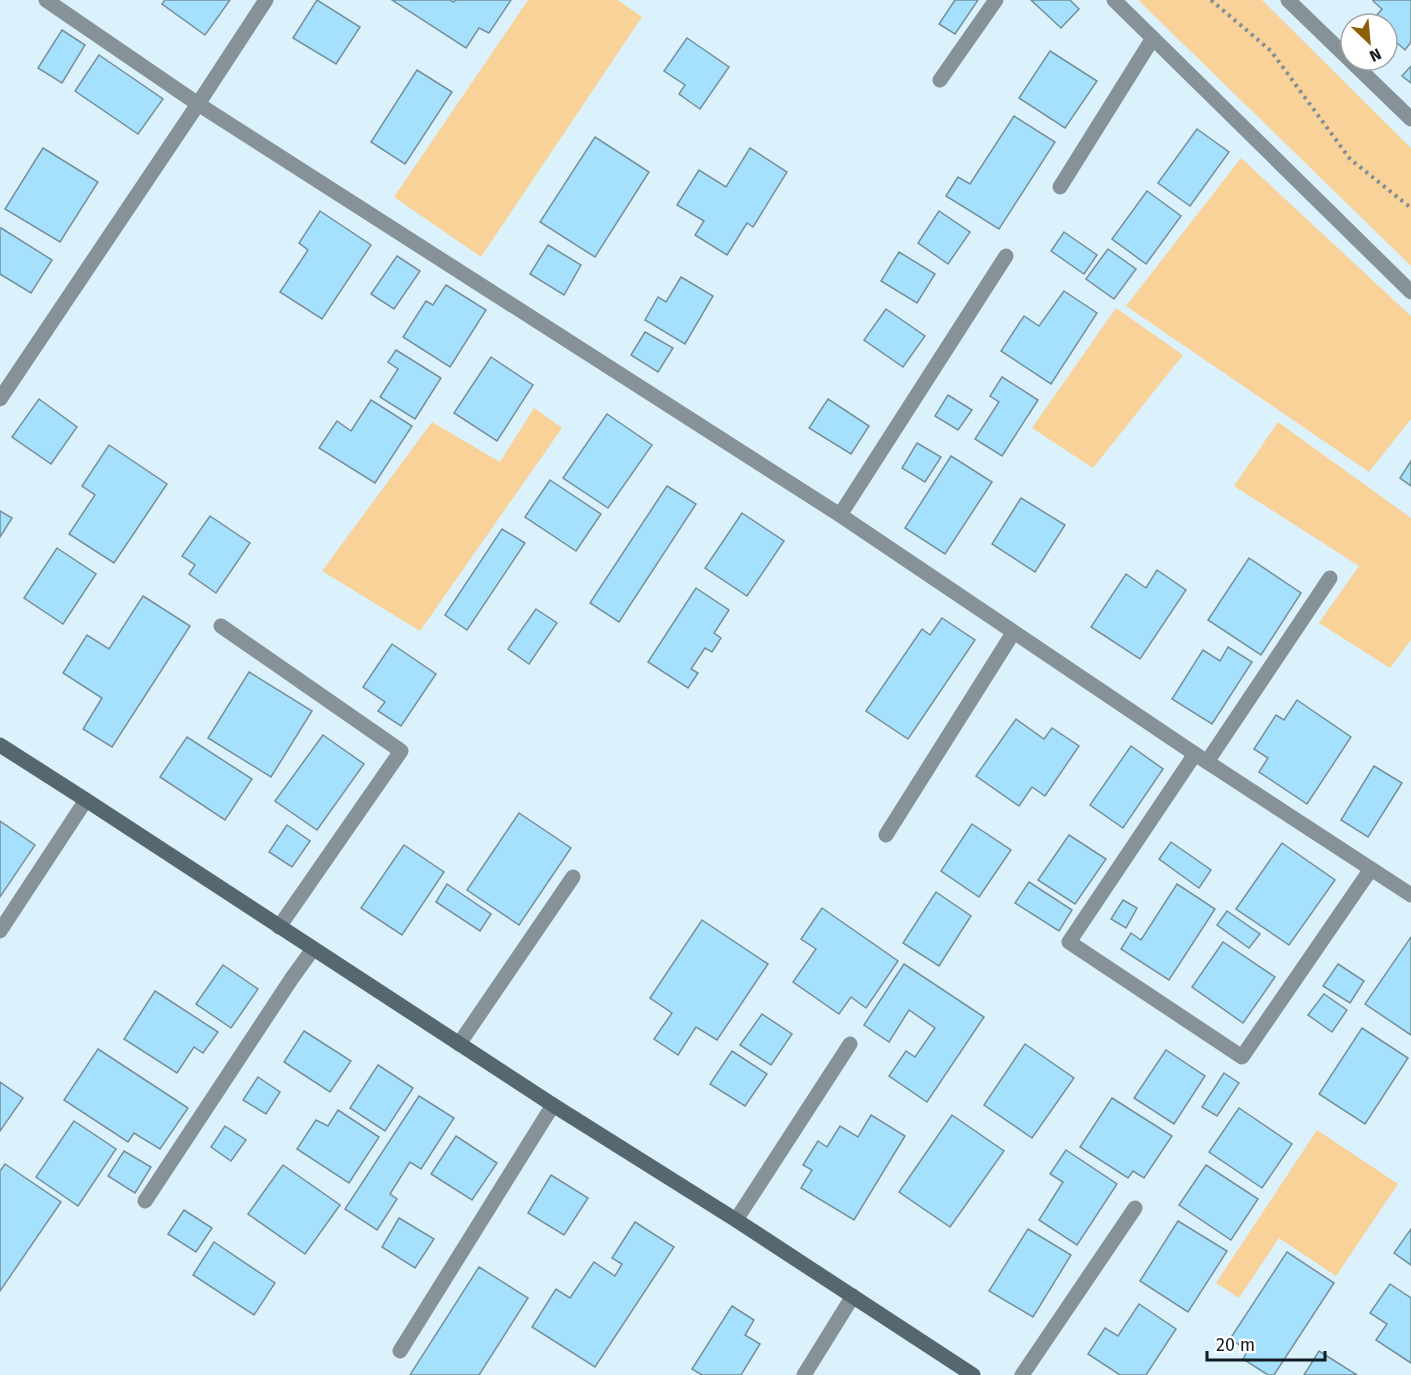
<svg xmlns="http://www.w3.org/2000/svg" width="1411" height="1375" viewBox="0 0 1411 1375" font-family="'Fira Sans',sans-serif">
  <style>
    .green { fill: #f9d299 }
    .building { fill: #a5e0fd; stroke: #768f9c; stroke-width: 1.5 }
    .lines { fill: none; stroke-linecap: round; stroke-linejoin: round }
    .path { stroke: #7e8f97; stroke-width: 4; stroke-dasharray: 3 4.5; stroke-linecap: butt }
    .lane { stroke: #879298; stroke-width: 15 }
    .street { stroke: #879298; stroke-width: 15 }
    .secondary { stroke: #57676f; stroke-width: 15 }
  </style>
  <rect width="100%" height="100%" fill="#dbf1fc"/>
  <!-- green -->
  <g class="green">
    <polygon points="528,0 618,0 642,17 481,257 394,197"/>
    <polygon points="1138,0 1262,0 1411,148 1411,266"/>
    <polygon points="1241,158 1411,316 1411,419 1369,472 1126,306"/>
    <polygon points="1116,308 1183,355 1093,468 1032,428"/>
    <polygon points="534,408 562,428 420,631 322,571 432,422 500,462"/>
    <polygon points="1278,422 1411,518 1411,640 1390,668 1319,623 1359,566 1234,486"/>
    <polygon points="1317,1130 1398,1184 1336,1276 1279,1238 1239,1298 1216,1283"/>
  </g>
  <!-- building -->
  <g class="building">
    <polygon points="165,0 230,0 205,35 162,4"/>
    <polygon points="317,0 360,27 336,64 293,38"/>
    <polygon points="392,0 450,0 454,2 455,0 511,0 489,33 479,28 466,48"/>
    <polygon points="955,0 978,0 955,34 939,24"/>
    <polygon points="1031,0 1070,0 1079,9 1061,28"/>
    <polygon points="1373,0 1411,0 1411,42 1405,50 1387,34 1387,24 1375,24 1372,21 1382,9 1373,1"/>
    <polygon points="62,30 85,45 62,83 38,68"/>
    <polygon points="687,38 729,67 700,109 679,94 685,85 664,71"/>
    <polygon points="1050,51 1097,81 1065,128 1019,98"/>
    <polygon points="99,55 163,99 138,134 75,91"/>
    <polygon points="1411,66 1411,83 1402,76"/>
    <polygon points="417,70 452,92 405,164 371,142"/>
    <polygon points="1014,116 1055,142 999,229 946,196 958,177 970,184"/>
    <polygon points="1197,129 1229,152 1190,206 1158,183"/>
    <polygon points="595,137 649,172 595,257 540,222"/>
    <polygon points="43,148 98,182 60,242 5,209"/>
    <polygon points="750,148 787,172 753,227 747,223 727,255 695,235 704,221 677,205 699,170 726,187"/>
    <polygon points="1147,191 1181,216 1146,264 1112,239"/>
    <polygon points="320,211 371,245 322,319 280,292 308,250 299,243"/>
    <polygon points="939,211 970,232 948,264 918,243"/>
    <polygon points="1,228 52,260 31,293 0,274 0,229"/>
    <polygon points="1064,232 1097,255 1084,274 1051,251"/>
    <polygon points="548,245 581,265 564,295 530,274"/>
    <polygon points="1108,249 1136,269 1114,299 1086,279"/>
    <polygon points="899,252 935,274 917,303 881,281"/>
    <polygon points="397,256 420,271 394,309 371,294"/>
    <polygon points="681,277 713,296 685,344 645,320 658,297 666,302"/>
    <polygon points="446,285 486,310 450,367 403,337 426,301 433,305"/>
    <polygon points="1064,291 1097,313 1051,384 1001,351 1024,316 1039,326"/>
    <polygon points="886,309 925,336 903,367 864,340"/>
    <polygon points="645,332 673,348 658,372 631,355"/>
    <polygon points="396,350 441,378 415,419 380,397 398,369 388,362"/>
    <polygon points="491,357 533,385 497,441 454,413"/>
    <polygon points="1002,377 1038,400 1002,456 975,439 999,402 990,396"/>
    <polygon points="948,395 972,410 958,430 935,416"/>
    <polygon points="39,399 77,427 51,464 12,437"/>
    <polygon points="828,399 869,426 851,454 809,428"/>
    <polygon points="371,400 412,426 375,483 319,448 337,421 351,431"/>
    <polygon points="607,414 652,445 608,508 563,478"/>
    <polygon points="917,443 941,457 925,482 902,468"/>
    <polygon points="109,445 167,484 114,563 69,534 95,495 82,486"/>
    <polygon points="951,456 992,482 945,554 905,528"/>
    <polygon points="1411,461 1411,486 1400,478"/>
    <polygon points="550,480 601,514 576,551 525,517"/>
    <polygon points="667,486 696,504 619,622 590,603"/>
    <polygon points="1021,498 1065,525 1035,572 992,544"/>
    <polygon points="0,511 12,518 0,537"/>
    <polygon points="742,513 784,541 747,596 705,568"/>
    <polygon points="210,516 250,543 216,593 189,574 195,565 182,556"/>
    <polygon points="502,529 525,543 467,630 445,615"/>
    <polygon points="57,548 96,574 63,624 24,598"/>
    <polygon points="1249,558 1301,593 1261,655 1208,620"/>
    <polygon points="1157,570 1186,590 1140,659 1091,627 1126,574 1146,588"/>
    <polygon points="696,588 729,610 714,633 721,638 712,652 705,648 691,669 698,673 688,688 648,662"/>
    <polygon points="143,596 190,626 112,747 83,729 102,698 63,673 87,635 109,649"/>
    <polygon points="536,609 557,623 529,664 508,649"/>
    <polygon points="942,618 975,640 908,739 866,711 922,629 930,635"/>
    <polygon points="392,644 436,674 401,726 378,711 385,702 363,687"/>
    <polygon points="1228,647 1252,662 1212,724 1172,699 1203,650 1220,661"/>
    <polygon points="249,672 312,711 271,777 208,738"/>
    <polygon points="1297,700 1351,737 1307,804 1259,772 1268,758 1254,749 1276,715 1284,720"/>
    <polygon points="1016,719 1044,739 1052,728 1079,746 1045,796 1032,787 1019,806 976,776"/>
    <polygon points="323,735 364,764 317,830 275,801"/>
    <polygon points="187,737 252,779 225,820 160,777"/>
    <polygon points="1131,746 1163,769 1123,828 1090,805"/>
    <polygon points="1374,766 1402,783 1368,837 1341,820"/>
    <polygon points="519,813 571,848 519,925 467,890"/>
    <polygon points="0,821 35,845 0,897"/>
    <polygon points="972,824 1011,850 979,897 941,871"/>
    <polygon points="287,825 310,841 292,867 269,852"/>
    <polygon points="1069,835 1106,859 1075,904 1038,880"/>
    <polygon points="1171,842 1211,870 1199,888 1159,859"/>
    <polygon points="1282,843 1335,880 1289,945 1236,909"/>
    <polygon points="404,845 444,872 402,935 361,908"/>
    <polygon points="1029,882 1072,910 1059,931 1015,903"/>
    <polygon points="447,884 491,914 480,931 436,902"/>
    <polygon points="1177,884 1215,909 1169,980 1121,949 1131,933 1141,940"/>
    <polygon points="936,892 971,916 939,966 903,943"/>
    <polygon points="1123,900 1137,908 1126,928 1111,919"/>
    <polygon points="822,908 898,961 866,1008 851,997 839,1014 793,982 816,949 801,939"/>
    <polygon points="1227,911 1260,934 1249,948 1217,925"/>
    <polygon points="702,920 768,964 717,1040 696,1027 678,1055 654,1039 672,1013 650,998"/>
    <polygon points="1411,937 1411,1035 1365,1004"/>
    <polygon points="1223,942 1275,977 1243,1023 1192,987"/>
    <polygon points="904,964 984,1017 927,1102 889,1076 906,1051 915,1057 935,1028 909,1010 889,1042 864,1025"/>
    <polygon points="1338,964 1364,981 1350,1003 1323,986"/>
    <polygon points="223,965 258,989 231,1028 196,1004"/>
    <polygon points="155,991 218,1032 203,1053 194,1047 177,1073 124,1039"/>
    <polygon points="1324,994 1347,1010 1332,1032 1308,1015"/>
    <polygon points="762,1014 792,1034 771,1065 740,1045"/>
    <polygon points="1362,1028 1408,1058 1365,1124 1319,1094"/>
    <polygon points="304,1031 351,1061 330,1092 284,1062"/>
    <polygon points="1025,1044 1074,1078 1032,1138 984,1105"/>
    <polygon points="98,1049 188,1108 160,1149 134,1133 128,1142 64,1100"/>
    <polygon points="1166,1050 1205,1076 1174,1124 1134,1098"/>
    <polygon points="732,1051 767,1074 745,1106 710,1084"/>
    <polygon points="378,1065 413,1088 385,1131 350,1108"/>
    <polygon points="1224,1073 1239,1083 1217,1116 1202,1107"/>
    <polygon points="258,1077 280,1092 266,1114 243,1100"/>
    <polygon points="0,1082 23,1098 0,1131"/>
    <polygon points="419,1096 454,1118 421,1169 410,1162 390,1194 397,1199 377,1230 345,1209"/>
    <polygon points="1112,1098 1172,1136 1144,1178 1133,1171 1128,1178 1080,1147"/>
    <polygon points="1239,1108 1292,1144 1262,1188 1209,1152"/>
    <polygon points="338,1110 379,1137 349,1183 297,1149 316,1120 328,1126"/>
    <polygon points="871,1115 905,1136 854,1220 801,1188 812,1170 803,1165 818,1141 827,1147 840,1126 858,1137"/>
    <polygon points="952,1115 1004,1151 950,1227 899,1192"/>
    <polygon points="74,1121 116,1149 78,1206 36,1177"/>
    <polygon points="225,1126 246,1140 231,1161 211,1147"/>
    <polygon points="456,1136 497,1163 472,1200 431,1174"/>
    <polygon points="1066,1150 1117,1184 1077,1245 1039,1220 1063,1182 1050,1174"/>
    <polygon points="124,1151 151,1167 135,1193 108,1176"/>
    <polygon points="5,1164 61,1202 0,1291 0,1171"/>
    <polygon points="283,1165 340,1205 305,1254 248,1214"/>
    <polygon points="1206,1165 1258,1199 1231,1240 1179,1205"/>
    <polygon points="551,1175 588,1198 564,1235 528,1213"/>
    <polygon points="184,1210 212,1228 196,1252 168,1234"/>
    <polygon points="399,1218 434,1239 415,1268 382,1247"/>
    <polygon points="1178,1221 1227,1251 1188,1312 1140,1281"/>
    <polygon points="635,1222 674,1247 595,1367 532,1327 556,1289 570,1298 594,1262 615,1276 622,1264 612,1258"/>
    <polygon points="1028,1229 1071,1255 1033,1317 989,1291"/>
    <polygon points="1411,1229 1411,1265 1394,1253"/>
    <polygon points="214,1242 275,1283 254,1315 193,1275"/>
    <polygon points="1287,1252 1334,1283 1274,1375 1268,1375 1243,1359 1248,1350 1230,1339"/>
    <polygon points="479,1267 528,1298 479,1375 410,1375"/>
    <polygon points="1390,1284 1411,1298 1411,1363 1376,1340 1387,1324 1370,1313"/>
    <polygon points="1139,1304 1176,1329 1146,1375 1120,1375 1088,1354 1105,1328 1118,1336"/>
    <polygon points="732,1306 754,1320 745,1335 760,1344 741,1375 702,1375 692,1369"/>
    <polygon points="1319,1351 1357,1375 1304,1375"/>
  </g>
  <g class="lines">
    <!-- path -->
    <polyline class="path" points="1211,0 1271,51 1350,159 1411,208"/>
    <!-- lane -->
    <g class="lane">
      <polyline points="940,80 996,0"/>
      <polyline points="1060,187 1153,38"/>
      <polyline points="886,835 1013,633"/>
      <polyline points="804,1375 853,1296"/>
    </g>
    <!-- street -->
    <g class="street">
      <polyline points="46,0 198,104 840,515 1195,754 1411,895"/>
      <polyline points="1114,0 1411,292"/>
      <polyline points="1288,0 1411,119"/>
      <polyline points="0,399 198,104 266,0"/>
      <polyline points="840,515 1006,256"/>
      <polyline points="221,626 401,751 279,927"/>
      <polyline points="1195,754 1069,942 1242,1057 1371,869"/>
      <polyline points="1207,762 1330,578"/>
      <polyline points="0,931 86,800"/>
      <polyline points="459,1044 573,877"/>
      <polyline points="145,1201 292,978 313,949"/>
      <polyline points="736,1220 850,1044"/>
      <polyline points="400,1351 553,1105"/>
      <polyline points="1022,1375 1135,1208"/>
    </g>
    <!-- secondary -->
    <polyline class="secondary" points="0,745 86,800 553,1105 736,1220 973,1375"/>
  </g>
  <!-- north arrow -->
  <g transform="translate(1369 42) rotate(154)"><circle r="28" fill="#ffffff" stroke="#a0a4a6" stroke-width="1.5"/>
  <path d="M0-4.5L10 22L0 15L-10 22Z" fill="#8c6105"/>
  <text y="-9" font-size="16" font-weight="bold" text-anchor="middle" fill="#111b20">N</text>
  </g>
  <!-- scale -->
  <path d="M1207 1351v9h118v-9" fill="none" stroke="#111b20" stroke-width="3"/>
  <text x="1216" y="1351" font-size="18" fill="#111b20" stroke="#ffffff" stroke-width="4.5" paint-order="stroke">20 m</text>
</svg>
